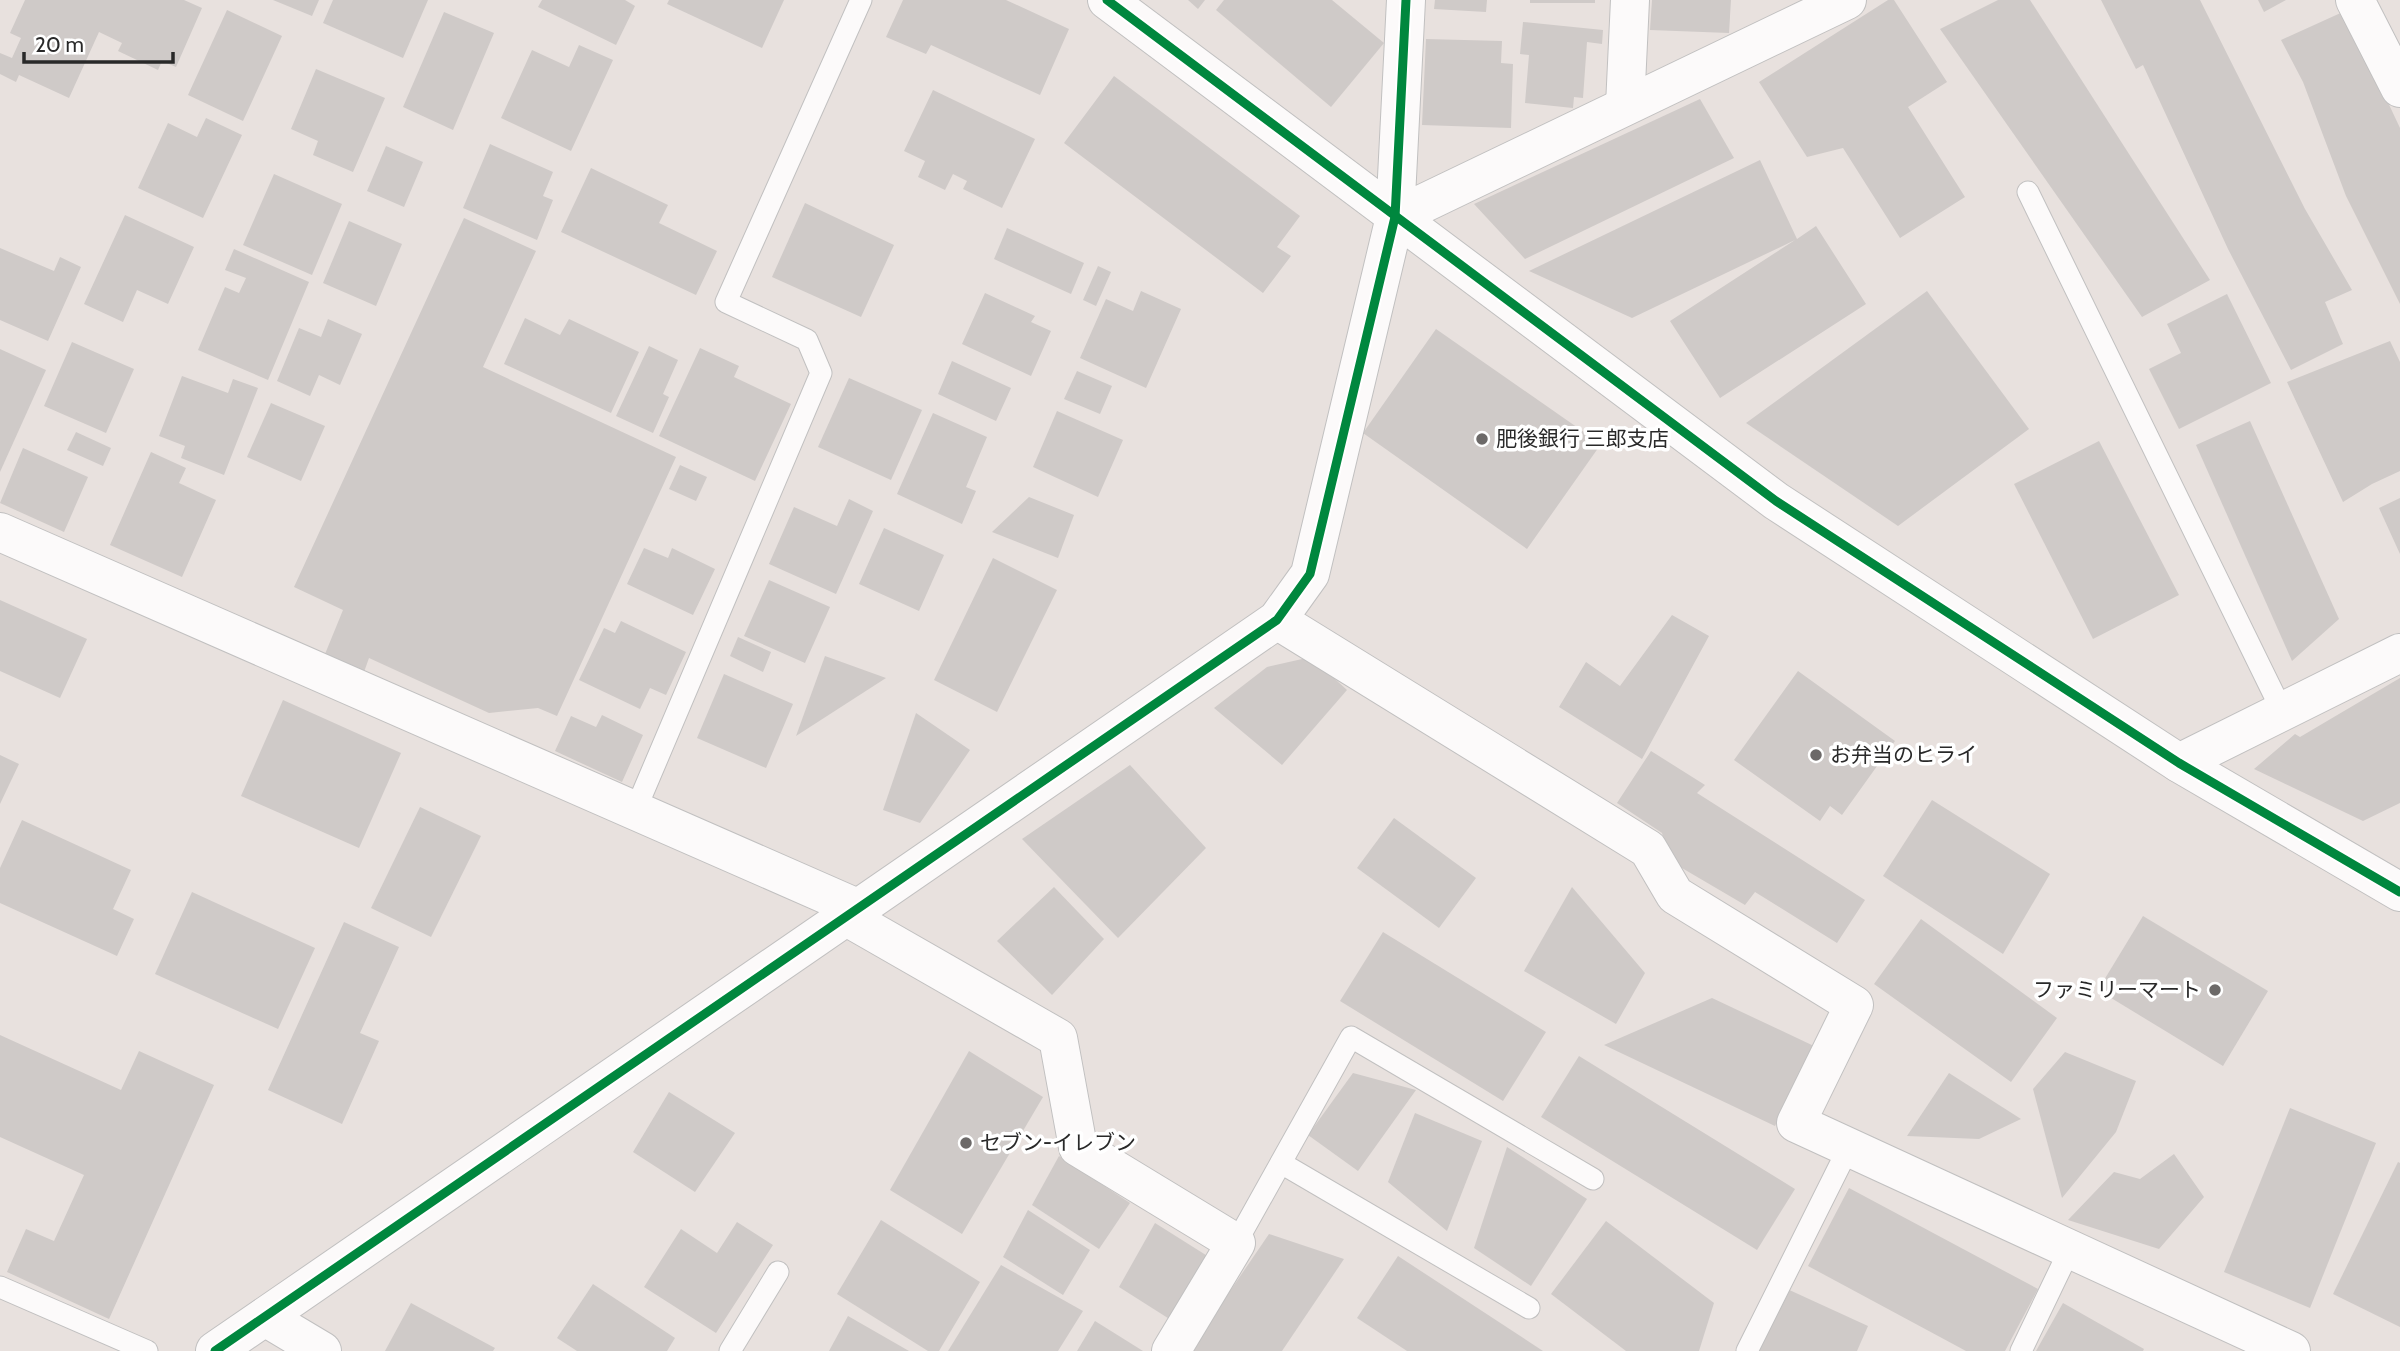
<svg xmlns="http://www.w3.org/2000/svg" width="2400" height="1351" viewBox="0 0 2400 1351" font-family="Cabin,'Noto Sans JP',sans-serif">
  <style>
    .building { fill: #cfcac8 }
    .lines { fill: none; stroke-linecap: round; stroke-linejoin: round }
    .lane-casing { stroke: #c1c0c0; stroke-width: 23 }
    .street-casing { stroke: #c1c0c0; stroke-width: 40 }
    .secondary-casing { stroke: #c1c0c0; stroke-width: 40 }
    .lane { stroke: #fcfafa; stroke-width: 21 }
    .street { stroke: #fcfafa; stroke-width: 38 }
    .secondary { stroke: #fcfafa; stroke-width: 38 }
    .cycleway-casing { stroke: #fff; stroke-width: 13 }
    .cycleway { stroke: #00873e; stroke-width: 9 }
    .poi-dot { fill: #6c6968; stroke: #fff; stroke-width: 2.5 }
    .labels { text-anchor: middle; stroke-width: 7; stroke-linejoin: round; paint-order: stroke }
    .poi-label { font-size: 21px; fill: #292929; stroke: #fff; text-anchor: start }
  </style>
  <rect width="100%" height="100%" fill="#e8e1de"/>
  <!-- building -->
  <g class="building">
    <polygon points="25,0 184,0 202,8 176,67 162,61 158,70 118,51 122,43 99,32 69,98 19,75 16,82 0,74 0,53 12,58 21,38 10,33"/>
    <polygon points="273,0 319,0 312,16"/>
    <polygon points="333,0 428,0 403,58 323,23"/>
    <polygon points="542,0 625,0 635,6 616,45 538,7"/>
    <polygon points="669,0 784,0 762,48 667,4"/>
    <polygon points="903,0 1006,0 1069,29 1040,95 931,45 926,54 886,37"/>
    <polygon points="1188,0 1205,0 1198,9"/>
    <polygon points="1224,0 1332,0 1384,43 1331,107 1216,10"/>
    <polygon points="1435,0 1487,0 1486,12 1434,9"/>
    <rect x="1530" y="0" width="65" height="3"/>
    <polygon points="1652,0 1731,0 1729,33 1650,30"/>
    <polygon points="1888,0 1894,0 1947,82 1908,107 1965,197 1900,238 1843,148 1807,157 1759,82"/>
    <polygon points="1998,0 2030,0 2210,280 2142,317 1940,29"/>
    <polygon points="2101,0 2200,0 2305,209 2352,290 2325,302 2343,344 2291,370 2228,249 2143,65 2136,69"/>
    <polygon points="2258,0 2286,0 2264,12"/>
    <polygon points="227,10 282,36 243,121 188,95"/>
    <polygon points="2345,11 2400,128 2400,304 2346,196 2303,82 2281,40"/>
    <polygon points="444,12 494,33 453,130 403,107"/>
    <polygon points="1523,22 1603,30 1602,44 1587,42 1583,98 1574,97 1573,108 1525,103 1529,55 1520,54"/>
    <polygon points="1426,39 1502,41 1501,63 1513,64 1511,128 1422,125"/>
    <polygon points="579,45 613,60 571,151 501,118 532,50 569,67"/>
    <polygon points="316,69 385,98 353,172 313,155 318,141 291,129"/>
    <polygon points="1114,76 1300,216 1277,247 1291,256 1263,293 1064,143"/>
    <polygon points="933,90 1035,139 1002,208 963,189 967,181 953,174 945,190 918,177 925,161 904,151"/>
    <polygon points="1700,99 1734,158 1525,259 1474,204"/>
    <polygon points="206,118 242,135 203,218 138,188 168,123 197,137"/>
    <polygon points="490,144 553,172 543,196 553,200 537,240 463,208"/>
    <polygon points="386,146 423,162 404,207 367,191"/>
    <polygon points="1760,160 1797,239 1816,226 1866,304 1720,398 1670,321 1795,240 1632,318 1529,271"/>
    <polygon points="591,168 668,205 659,223 717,251 696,295 561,232"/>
    <polygon points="274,174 342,204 312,275 243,245"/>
    <polygon points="805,203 894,245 861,317 772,277"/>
    <polygon points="125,215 194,247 168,304 137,290 123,322 84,304"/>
    <polygon points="464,218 536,251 483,367 676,457 557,716 538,708 489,713 369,658 364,672 325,654 343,610 294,587"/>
    <polygon points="349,221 402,244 376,306 323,283"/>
    <polygon points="1007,228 1084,263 1071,294 994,259"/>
    <polygon points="0,248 54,271 60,257 81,267 48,341 0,320"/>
    <polygon points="234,249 309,282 268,380 198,350 225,287 239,293 246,278 225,270"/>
    <polygon points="1098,266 1111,272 1096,306 1083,300"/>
    <polygon points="1141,291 1181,309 1146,388 1080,358 1106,299 1133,311"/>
    <polygon points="1927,291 2029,429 1898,526 1746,423"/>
    <polygon points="985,293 1035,316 1031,322 1051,331 1031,376 962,344"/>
    <polygon points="2227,294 2271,383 2179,429 2149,369 2181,353 2167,324"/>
    <polygon points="525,318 560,335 569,319 639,352 611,413 504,364"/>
    <polygon points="328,319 362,334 340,385 319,375 310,396 277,381 299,328 321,337"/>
    <polygon points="1436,329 1601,444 1527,549 1363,433"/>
    <polygon points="2390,341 2400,362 2400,471 2372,484 2343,502 2287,382"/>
    <polygon points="72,342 134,369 106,433 44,406"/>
    <polygon points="649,346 678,360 663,394 669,397 653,433 616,416"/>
    <polygon points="700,348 739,366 734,377 791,404 755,481 659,436"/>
    <polygon points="0,349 46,370 0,472"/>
    <polygon points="952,361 1011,388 996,421 938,394"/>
    <polygon points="1077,371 1112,386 1100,414 1064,399"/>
    <polygon points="182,376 228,393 233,379 258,388 224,475 181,458 185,446 159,436"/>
    <polygon points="849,378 922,410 891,480 818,447"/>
    <polygon points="271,403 325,426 301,481 247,457"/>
    <polygon points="1057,411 1123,440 1098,497 1033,467"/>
    <polygon points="933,413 987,437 966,487 976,491 962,524 897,494"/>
    <polygon points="2250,421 2339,619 2292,661 2196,445"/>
    <polygon points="76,432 111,448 103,466 67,450"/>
    <polygon points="2099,441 2179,595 2093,639 2014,484"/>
    <polygon points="23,448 88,477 64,532 0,503"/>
    <polygon points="151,452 186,468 179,483 216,500 182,577 110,545"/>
    <polygon points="680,465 707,477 696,501 669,489"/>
    <polygon points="1029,497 1074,515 1058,558 992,532"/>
    <polygon points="2400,498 2400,554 2379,508"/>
    <polygon points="849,499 873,511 836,594 769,564 794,507 837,526"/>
    <polygon points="884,528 944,555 919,611 859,584"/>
    <polygon points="644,548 668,558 672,548 715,569 693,615 627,584"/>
    <polygon points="993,558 1057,590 997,712 934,680"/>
    <polygon points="769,580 830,607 805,663 744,636"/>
    <polygon points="0,600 87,639 60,698 0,671"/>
    <polygon points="1672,615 1709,636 1642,759 1559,707 1586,662 1620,686"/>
    <polygon points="621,621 686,652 666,695 650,688 640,709 579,680 604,628 615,633"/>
    <polygon points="738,637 771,652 763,672 730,656"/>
    <polygon points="825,656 886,678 796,736"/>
    <polygon points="1311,657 1347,690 1282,765 1214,708 1267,667"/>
    <polygon points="1798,671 1895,741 1842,815 1830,806 1820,821 1734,760"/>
    <polygon points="724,674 793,704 766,768 697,738"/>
    <polygon points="2400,678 2400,803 2363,821 2254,769 2295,734 2300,737"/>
    <polygon points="283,700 401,753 359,848 241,796"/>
    <polygon points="916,713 970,750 920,823 883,810"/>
    <polygon points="602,715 643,735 622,782 555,751 571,716 596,727"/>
    <polygon points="1651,751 1705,785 1697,793 1865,900 1837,943 1755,892 1745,905 1670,861 1662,833 1617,803"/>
    <polygon points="0,755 19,764 0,804"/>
    <polygon points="1130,765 1206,848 1118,938 1022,839"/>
    <polygon points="1932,800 2050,874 2003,954 1883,876"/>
    <polygon points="420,807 481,836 431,937 371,908"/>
    <polygon points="1394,818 1476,878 1439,928 1357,868"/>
    <polygon points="22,820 131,870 113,909 134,919 117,956 0,903 0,868"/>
    <polygon points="1054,887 1104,939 1052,995 997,941"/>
    <polygon points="1572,887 1645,973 1616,1024 1524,971"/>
    <polygon points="192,892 315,948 278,1029 155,974"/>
    <polygon points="2143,916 2268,991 2223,1066 2098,990"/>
    <polygon points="1921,919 2057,1018 2011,1082 1874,984"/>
    <polygon points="344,922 399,947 360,1033 379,1041 342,1124 268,1090"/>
    <polygon points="1383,932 1546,1032 1503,1101 1340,1001"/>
    <polygon points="1712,998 1816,1047 1775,1126 1604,1045"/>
    <polygon points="0,1035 121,1090 139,1051 214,1085 109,1319 7,1272 26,1229 54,1241 84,1175 0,1137"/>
    <polygon points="969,1051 1043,1097 962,1234 890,1190"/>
    <polygon points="2065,1052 2136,1081 2116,1132 2062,1198 2033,1089"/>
    <polygon points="1579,1056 1795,1189 1757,1250 1541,1117"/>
    <polygon points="1353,1073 1416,1090 1358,1171 1308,1135"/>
    <polygon points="1949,1073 2021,1119 1979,1139 1907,1136"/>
    <polygon points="669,1092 735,1133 695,1192 633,1152"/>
    <polygon points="2290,1108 2376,1143 2310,1308 2224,1272"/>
    <polygon points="1415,1113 1482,1141 1447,1231 1388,1182"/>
    <polygon points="1507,1147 1587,1199 1531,1286 1474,1248"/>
    <polygon points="2174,1154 2204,1197 2159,1249 2068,1220 2114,1172 2140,1179"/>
    <polygon points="1059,1156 1130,1203 1099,1249 1032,1205"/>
    <polygon points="2398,1162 2400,1163 2400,1327 2333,1294"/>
    <polygon points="1849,1188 2038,1289 2005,1351 1966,1351 1808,1266"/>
    <polygon points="1028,1210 1090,1250 1063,1295 1003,1257"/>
    <polygon points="881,1220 980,1282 939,1351 928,1351 837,1294"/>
    <polygon points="1606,1221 1714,1303 1699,1351 1626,1351 1551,1294"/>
    <polygon points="737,1222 773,1245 716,1333 644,1287 681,1229 717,1253"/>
    <polygon points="1155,1223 1209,1257 1171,1320 1119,1287"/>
    <polygon points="1269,1234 1344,1259 1282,1351 1189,1351"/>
    <polygon points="1398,1256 1543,1351 1407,1351 1357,1318"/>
    <polygon points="1001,1265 1083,1311 1058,1351 948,1351"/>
    <polygon points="593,1284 675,1338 667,1351 577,1351 557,1338"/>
    <polygon points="1785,1288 1868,1326 1857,1351 1756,1351"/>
    <polygon points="411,1303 495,1348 493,1351 385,1351"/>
    <polygon points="2063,1303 2144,1349 2143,1351 2036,1351"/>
    <polygon points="848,1316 909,1351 829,1351"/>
    <polygon points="1095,1321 1143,1351 1077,1351"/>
  </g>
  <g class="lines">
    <!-- lane casing -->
    <g class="lane-casing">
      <g id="lane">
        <polyline points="2028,192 2282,711"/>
        <polyline points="635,811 821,373 807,340 726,302 861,0"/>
        <polyline points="1281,1163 1529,1308"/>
        <polyline points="1236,1243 1351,1037 1593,1179"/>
        <polyline points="0,1287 147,1351"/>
        <polyline points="730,1351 778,1272"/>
        <polyline points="1747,1351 1849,1147"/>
        <polyline points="2021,1351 2070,1249"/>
      </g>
    </g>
    <!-- street casing -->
    <g class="street-casing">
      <g id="street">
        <polyline points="1406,0 1395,217 1847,0"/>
        <polyline points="2355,0 2400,88"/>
        <polyline points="1625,106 1630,0"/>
        <polyline points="0,532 857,908"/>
        <polyline points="1277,620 1648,849 1675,895 1854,1005 1796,1123 2291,1351"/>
        <polyline points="2179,763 2400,653"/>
        <polyline points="845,916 1058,1038 1078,1147 1236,1243 1171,1351"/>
        <polyline points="265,1317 322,1351"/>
      </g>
    </g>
    <!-- secondary casing -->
    <g class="secondary-casing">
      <g id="secondary">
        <polyline points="1107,0 1776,501 2179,763 2400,892"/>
        <polyline points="215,1351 1277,620 1310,574 1395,217"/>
      </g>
    </g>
    <!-- lane -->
    <use href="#lane" class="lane"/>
    <!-- street -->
    <use href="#street" class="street"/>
    <!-- secondary -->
    <use href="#secondary" class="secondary"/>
    <!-- cycleway casing -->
    <g class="cycleway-casing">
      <g id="cycleway">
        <polyline points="1107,0 1776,501 2179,763 2400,892"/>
        <polyline points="215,1351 1277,620 1310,574 1395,217 1406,0"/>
      </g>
    </g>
    <!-- cycleway -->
    <use href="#cycleway" class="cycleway"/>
  </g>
  <!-- markers -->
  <g class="poi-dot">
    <circle cx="1482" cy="439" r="7"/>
    <circle cx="1816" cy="755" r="7"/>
    <circle cx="2215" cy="990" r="7"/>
    <circle cx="966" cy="1143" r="7"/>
  </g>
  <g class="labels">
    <!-- poi labels -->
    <g class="poi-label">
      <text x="1496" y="446">肥後銀行 三郎支店</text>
      <text x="1830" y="762">お弁当のヒライ</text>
      <text x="2201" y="997" text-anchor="end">ファミリーマート</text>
      <text x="980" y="1150">セブン-イレブン</text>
    </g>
  </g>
  <!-- scale -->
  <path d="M24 52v10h149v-10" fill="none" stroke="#292929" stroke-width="3.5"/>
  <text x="35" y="52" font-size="21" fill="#292929" stroke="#ffffff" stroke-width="5" paint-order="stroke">20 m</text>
</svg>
